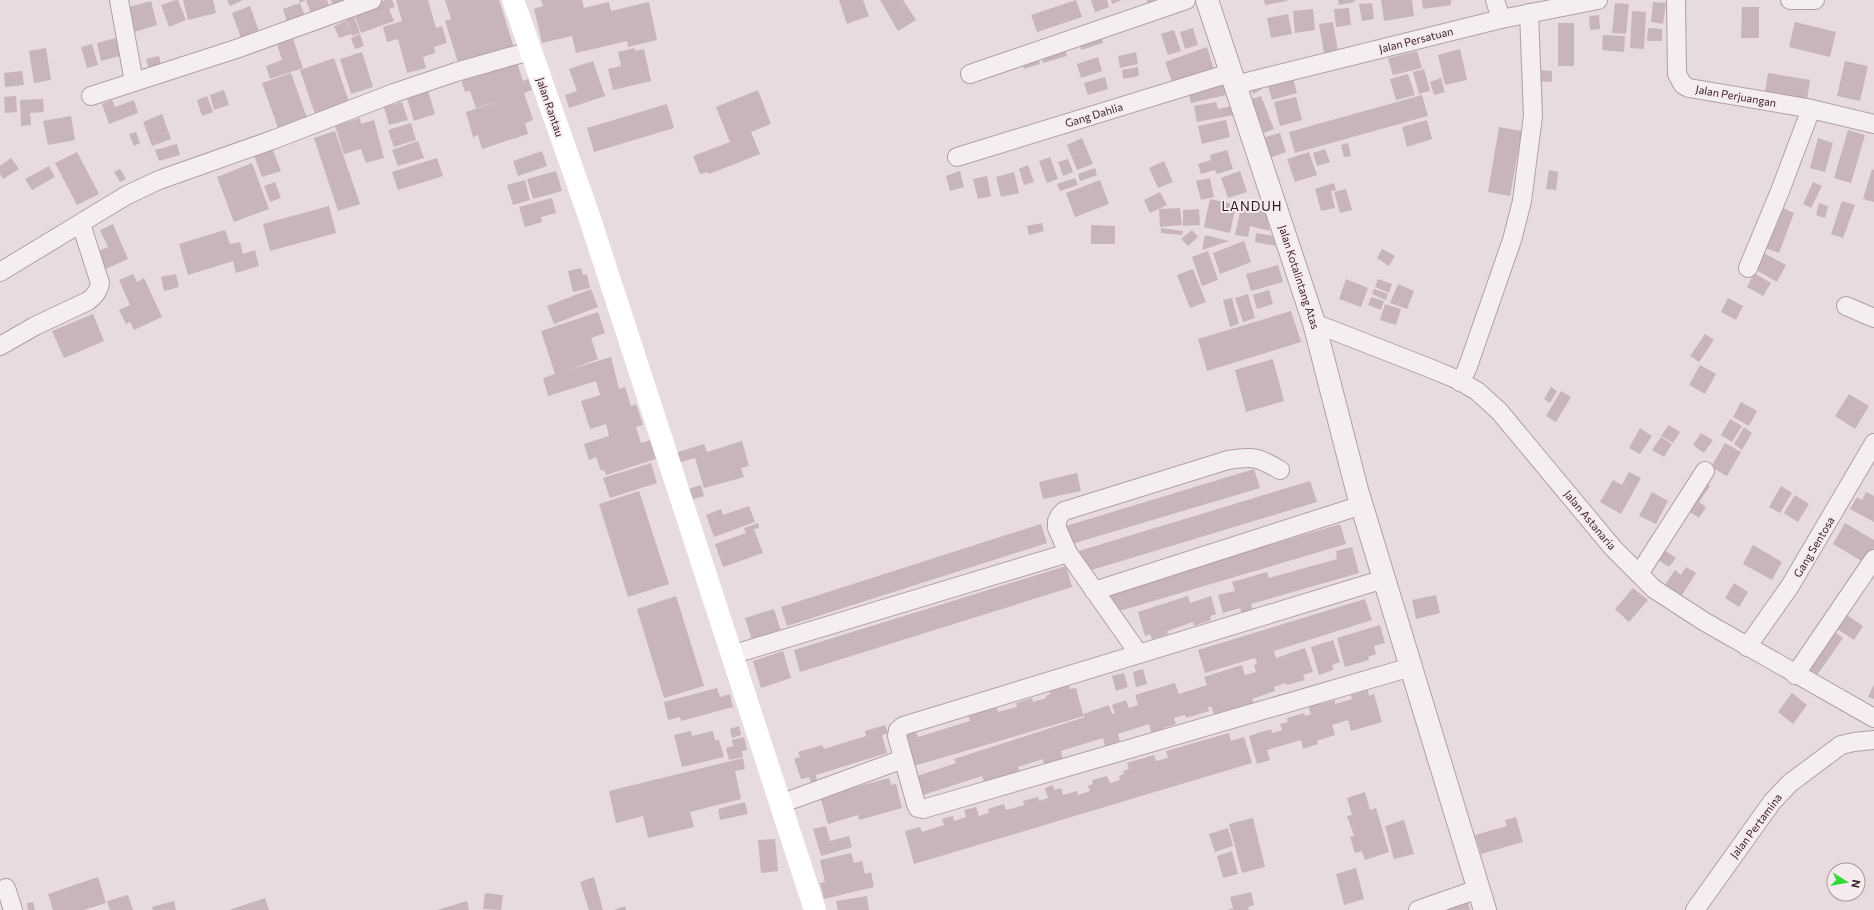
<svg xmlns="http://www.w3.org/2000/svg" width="1874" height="910" viewBox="0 0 1874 910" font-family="Commissioner,sans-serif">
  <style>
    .building { fill: #c7b5b9 }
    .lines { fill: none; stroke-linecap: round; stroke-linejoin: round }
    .minor-casing { stroke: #b1a0a4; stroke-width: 20 }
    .tertiary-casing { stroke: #b1a0a4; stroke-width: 24 }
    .minor { stroke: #f5eeef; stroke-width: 18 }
    .tertiary { stroke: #f5eeef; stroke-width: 22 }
    .secondary { stroke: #fff; stroke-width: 22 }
    .labels { text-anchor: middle; stroke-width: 4; stroke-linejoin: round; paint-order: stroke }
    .street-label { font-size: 11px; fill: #3e2429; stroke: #f5eaed }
    .quarter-label { font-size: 13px; letter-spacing: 1px; fill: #2e171b; stroke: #f5eaed }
  </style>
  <rect width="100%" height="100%" fill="#e7dbde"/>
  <!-- building -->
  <g class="building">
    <polygon points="176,0 178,0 186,20 169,27 161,5"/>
    <polygon points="183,0 213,0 216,13 188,20"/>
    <polygon points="227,0 243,0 230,6"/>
    <polygon points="299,0 327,0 330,8 312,16 306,0 300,3"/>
    <polygon points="331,0 350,0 333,8"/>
    <polygon points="385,0 392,0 395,7 389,9 394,21 361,33 352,8 373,5"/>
    <polygon points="396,0 428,0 436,28 442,26 447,43 434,47 435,53 423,57 426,68 407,73 398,39 387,42 383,27 402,21"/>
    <polygon points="445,0 499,0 515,51 460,69 445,21 451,19"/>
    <polygon points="541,0 582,0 584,8 609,2 611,11 649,2 657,40 628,47 627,41 576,53 572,36 542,43 534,9 543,6"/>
    <polygon points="839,0 863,0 869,16 847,24"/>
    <polygon points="880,0 903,0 916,20 898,31"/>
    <polygon points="1076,0 1082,17 1037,32 1031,15"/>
    <polygon points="1091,0 1107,0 1109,7 1095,12"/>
    <polygon points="1111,0 1122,0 1112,4"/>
    <polygon points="1147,0 1169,0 1149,7"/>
    <polygon points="1264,0 1287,0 1287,1 1265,5"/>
    <polygon points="1338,0 1354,0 1355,2 1339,5"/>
    <polygon points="1381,0 1412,0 1414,16 1384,21"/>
    <polygon points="1422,0 1451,0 1451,5 1423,9"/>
    <polygon points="151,1 157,25 128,34 121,9"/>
    <polygon points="1653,2 1666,3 1663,24 1651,22"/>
    <polygon points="300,3 306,18 288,25 283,9"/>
    <polygon points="1372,3 1374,19 1362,21 1359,4"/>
    <polygon points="1615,3 1629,4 1626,34 1612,33"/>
    <polygon points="250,6 260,34 242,41 232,13"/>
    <polygon points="1742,7 1759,7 1759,38 1741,38"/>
    <polygon points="1349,8 1351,25 1336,27 1334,9"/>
    <polygon points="1313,9 1315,30 1295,33 1293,11"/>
    <polygon points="352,11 360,33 352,36 344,14"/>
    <polygon points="1632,11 1646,12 1644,49 1630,48"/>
    <polygon points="1288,14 1292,34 1271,38 1267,18"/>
    <polygon points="1599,15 1600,29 1590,30 1589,16"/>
    <polygon points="346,21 351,34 339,38 334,26"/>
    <polygon points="1333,22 1338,51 1324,53 1319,24"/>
    <polygon points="1795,22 1836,32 1830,57 1789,47"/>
    <rect x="1558" y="23" width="16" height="43"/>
    <polygon points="1193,28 1198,45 1185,49 1180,32"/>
    <polygon points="1648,28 1662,29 1662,41 1647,41"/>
    <polygon points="1174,30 1181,51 1168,55 1161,34"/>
    <polygon points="360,34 364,46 355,49 351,38"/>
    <polygon points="1603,35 1625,36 1624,52 1602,50"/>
    <polygon points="116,38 120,56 101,61 97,43"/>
    <polygon points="293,39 303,68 270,79 266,66 282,60 277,44"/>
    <polygon points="1102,39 1103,43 1081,50 1080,45"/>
    <polygon points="92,44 98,65 87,68 81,47"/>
    <polygon points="1207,47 1214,70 1173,84 1165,62"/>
    <polygon points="46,48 51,80 34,83 29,51"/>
    <polygon points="635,48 635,51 644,49 651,81 613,90 608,69 621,66 618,52"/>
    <polygon points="1460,49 1467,80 1445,85 1438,55"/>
    <polygon points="1065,50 1067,56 1043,63 1042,57"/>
    <polygon points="1417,51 1422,68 1393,75 1388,58"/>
    <polygon points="362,52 373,87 351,94 340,59"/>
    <polygon points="1136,52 1138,64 1120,68 1118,56"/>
    <polygon points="159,56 161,65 149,69 146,59"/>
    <polygon points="515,56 523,81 528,79 532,90 524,93 533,120 525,123 528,134 482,149 478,135 473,137 466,112 511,97 476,108 470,91 465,92 459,73"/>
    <polygon points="1098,57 1102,71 1081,78 1077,64"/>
    <polygon points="334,58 349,102 315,114 300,70"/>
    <polygon points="1038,59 1040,64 1024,69 1022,64"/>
    <polygon points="593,61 605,96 569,108 565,95 577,91 569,69"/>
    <polygon points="1845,61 1868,66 1860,101 1837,96"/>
    <polygon points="1138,67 1139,76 1123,79 1122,70"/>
    <polygon points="1424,69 1430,91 1419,94 1413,72"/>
    <polygon points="1539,70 1552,71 1552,82 1538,81"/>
    <polygon points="22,71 24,85 5,87 4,73"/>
    <polygon points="291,73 307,118 278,128 262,83"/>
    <polygon points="1768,73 1810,80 1807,100 1765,92"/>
    <polygon points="1408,74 1415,95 1396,100 1390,79"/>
    <polygon points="1105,77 1108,89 1088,95 1084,83"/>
    <polygon points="1441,78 1445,92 1434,95 1430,82"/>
    <polygon points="1293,79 1297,93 1272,100 1268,86"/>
    <polygon points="1223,82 1226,95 1191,103 1188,90"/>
    <polygon points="1260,86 1262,89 1253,94 1252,91"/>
    <polygon points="427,88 435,114 414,121 406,95"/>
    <polygon points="224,90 229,105 214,110 210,95"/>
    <polygon points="758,90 771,124 751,132 760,154 709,174 708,172 700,174 693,156 730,142 716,107"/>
    <polygon points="1422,95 1428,116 1295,153 1289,132"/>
    <polygon points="16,96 17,112 5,113 4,97"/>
    <polygon points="207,96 213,112 202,116 197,100"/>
    <polygon points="1261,96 1274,129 1264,133 1251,99"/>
    <polygon points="1296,97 1302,120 1280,126 1274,102"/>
    <polygon points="43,99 44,112 30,113 31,125 21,126 20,100"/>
    <polygon points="112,100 115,107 134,100 138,113 109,124 102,104"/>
    <polygon points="402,102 408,120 389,125 384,107"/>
    <polygon points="1216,102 1218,109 1232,106 1234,115 1197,122 1194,106"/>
    <polygon points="667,104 674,128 594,152 587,128"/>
    <polygon points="162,114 171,139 152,146 143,122"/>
    <polygon points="71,116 75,140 48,145 43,121"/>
    <polygon points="360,118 361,124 374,120 384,158 366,163 361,149 344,154 335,126"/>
    <polygon points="1226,120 1230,137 1202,144 1198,126"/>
    <polygon points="1427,120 1432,139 1407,147 1402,127"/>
    <polygon points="411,123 416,140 394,147 388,130"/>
    <polygon points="1499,127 1522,131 1510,196 1488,192"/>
    <polygon points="1848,130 1865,135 1851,183 1834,178"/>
    <polygon points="335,131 360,204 338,211 314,138"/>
    <polygon points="136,132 140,143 134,146 129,134"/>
    <polygon points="1280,133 1286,152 1269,158 1262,138"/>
    <polygon points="1082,138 1093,164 1077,170 1067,145"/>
    <polygon points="1818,138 1833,143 1825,172 1810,168"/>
    <polygon points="418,141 424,158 398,166 392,150"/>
    <polygon points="1348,143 1351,156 1344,157 1341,145"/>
    <polygon points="177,144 180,155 159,161 155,150"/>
    <polygon points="272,148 281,171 262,177 254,155"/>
    <polygon points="1325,149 1330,162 1317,166 1313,153"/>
    <polygon points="1227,150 1233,169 1217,174 1215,170 1201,174 1198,164 1211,160 1210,155"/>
    <polygon points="542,151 547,166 518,176 513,161"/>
    <polygon points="77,152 99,194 77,205 55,163"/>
    <polygon points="1309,152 1317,175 1295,182 1287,159"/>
    <polygon points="1050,157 1058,179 1047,183 1039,161"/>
    <polygon points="11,158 19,169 3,179 0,174 0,166"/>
    <polygon points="437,158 443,176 398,190 392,172"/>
    <polygon points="1068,159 1073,172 1063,176 1058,162"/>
    <polygon points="1164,161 1173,182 1158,188 1149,168"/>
    <polygon points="252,163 269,209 234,222 217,177"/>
    <polygon points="1028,165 1034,182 1024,185 1019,169"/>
    <polygon points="49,166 55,177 32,190 25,179"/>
    <polygon points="1095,168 1097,175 1080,181 1078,174"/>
    <polygon points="120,169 126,179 120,182 114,172"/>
    <polygon points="1872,169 1874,170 1874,202 1863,199"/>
    <polygon points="1549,170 1558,172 1556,190 1546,189"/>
    <polygon points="556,171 562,191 533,199 527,179"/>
    <polygon points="960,171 964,187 950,191 946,176"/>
    <polygon points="1240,171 1247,192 1228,198 1221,178"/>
    <polygon points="1014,172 1019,193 1001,197 996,177"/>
    <polygon points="987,176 991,196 978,199 973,179"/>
    <polygon points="1075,178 1078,185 1060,191 1057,184"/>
    <polygon points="1210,178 1214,197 1201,200 1196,181"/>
    <polygon points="525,180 530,200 513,205 507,185"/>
    <polygon points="1100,180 1109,204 1075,217 1066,193"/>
    <polygon points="275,182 281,198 270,202 264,186"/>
    <polygon points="1813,182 1822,186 1811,208 1803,204"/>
    <polygon points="1334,183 1336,190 1331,191 1335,208 1321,211 1315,189"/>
    <polygon points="1346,189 1352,210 1340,213 1334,192"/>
    <polygon points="1160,192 1167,205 1150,213 1144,200"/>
    <polygon points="552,198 556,213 541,217 542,222 525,227 519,207"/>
    <polygon points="1210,199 1236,205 1230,233 1204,227"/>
    <polygon points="1842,201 1855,205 1843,238 1831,234"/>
    <polygon points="1242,203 1264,207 1270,231 1250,226 1248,237 1235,235"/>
    <polygon points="1819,203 1828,206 1825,218 1816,215"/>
    <polygon points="329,206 336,233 270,251 263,224"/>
    <polygon points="1781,207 1794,213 1779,253 1765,248"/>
    <polygon points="1180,208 1182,225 1160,227 1159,209"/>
    <polygon points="1199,209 1200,225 1183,226 1183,210"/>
    <polygon points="1042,223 1044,231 1029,235 1027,226"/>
    <polygon points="113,224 128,259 103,270 96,252 108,247 100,230"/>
    <polygon points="1091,225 1115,226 1115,244 1091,244"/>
    <polygon points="1161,228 1183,231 1182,235 1161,233"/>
    <polygon points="225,230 230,244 240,242 243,254 255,250 259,266 236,273 233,261 188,275 179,244"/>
    <polygon points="1192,230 1198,237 1188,246 1181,239"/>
    <polygon points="1256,233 1273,236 1276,246 1255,242"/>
    <polygon points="1205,235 1229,241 1202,250"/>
    <polygon points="1244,241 1251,262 1220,274 1213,253"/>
    <polygon points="1382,249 1395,256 1389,266 1377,258"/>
    <polygon points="1208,251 1218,280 1202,286 1192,257"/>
    <polygon points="1760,251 1786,265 1777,282 1751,267"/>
    <polygon points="1278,265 1283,282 1251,291 1246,274"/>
    <polygon points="581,268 583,275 587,274 590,288 573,292 568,271"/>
    <polygon points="1193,269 1206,302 1190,308 1177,275"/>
    <polygon points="1754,273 1771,283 1763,296 1747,287"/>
    <polygon points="133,274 137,282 144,278 162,317 134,330 130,322 126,324 119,310 130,305 119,280"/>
    <polygon points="176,274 179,287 164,291 161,277"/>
    <polygon points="1346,279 1368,288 1361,307 1339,299"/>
    <polygon points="1378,279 1392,284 1389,293 1375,287"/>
    <polygon points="1398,284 1414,291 1407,309 1390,303"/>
    <polygon points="591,289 598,307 554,324 547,306"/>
    <polygon points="1374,289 1388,294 1386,300 1372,294"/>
    <polygon points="1269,290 1273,304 1257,309 1253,295"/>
    <polygon points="1248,294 1255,318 1243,322 1235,298"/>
    <polygon points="1371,297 1384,301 1381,310 1368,305"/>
    <polygon points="1232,298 1239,324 1230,327 1223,300"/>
    <polygon points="1728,298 1743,306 1736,320 1721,312"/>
    <polygon points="1385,304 1401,309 1396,325 1380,320"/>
    <polygon points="1291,311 1301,342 1207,371 1198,339"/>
    <polygon points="598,312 605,333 591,338 598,359 568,370 611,357 619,389 625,387 631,406 636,404 643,425 636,427 641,443 650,440 656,459 606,475 604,470 601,471 596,457 589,460 584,444 609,436 606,424 590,429 581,401 600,395 596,381 548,396 543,378 555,374 541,331"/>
    <polygon points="93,314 104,341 64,358 52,331"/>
    <polygon points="1705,334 1714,340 1699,362 1690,356"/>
    <polygon points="1273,359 1284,401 1246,412 1235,370"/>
    <polygon points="1700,365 1716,374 1705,394 1689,385"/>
    <polygon points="1551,387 1557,391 1550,403 1544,399"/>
    <polygon points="1561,391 1571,397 1556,422 1546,416"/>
    <polygon points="1849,394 1869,406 1855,429 1835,416"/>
    <polygon points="1741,402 1757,411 1749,426 1733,417"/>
    <polygon points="1730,419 1742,426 1732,442 1721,435"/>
    <polygon points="1669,425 1680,432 1673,443 1661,436"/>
    <polygon points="1744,427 1752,433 1742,450 1734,444"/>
    <polygon points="1640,428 1652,436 1640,454 1629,448"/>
    <polygon points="1701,433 1713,440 1704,453 1693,445"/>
    <polygon points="1661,437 1672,444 1664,457 1652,450"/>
    <polygon points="742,441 749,466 741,468 744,477 704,488 695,458 678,463 675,453 704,444 707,452"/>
    <polygon points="1725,443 1741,452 1727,476 1711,467"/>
    <polygon points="651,463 657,483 610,498 603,478"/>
    <polygon points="1254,469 1260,488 1072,544 1066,526"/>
    <polygon points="1629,472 1641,478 1621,514 1600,502 1613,480 1622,485"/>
    <polygon points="1077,473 1081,491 1043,499 1039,482"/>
    <polygon points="1310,481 1317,502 1085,572 1079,551"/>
    <polygon points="1702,481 1710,486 1699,502 1706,507 1699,518 1684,508"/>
    <polygon points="701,485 704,496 691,500 688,489"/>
    <polygon points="1781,486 1792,493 1780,513 1769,507"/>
    <polygon points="639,491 669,584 628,597 599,504"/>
    <polygon points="1652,492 1668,501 1656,524 1639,516"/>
    <polygon points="1866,492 1874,496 1874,522 1850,509 1857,497 1862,500"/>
    <polygon points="1795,495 1809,504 1798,522 1784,513"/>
    <polygon points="749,506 755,522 714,537 706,515 721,509 723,515"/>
    <polygon points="758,523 759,528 754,529 763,553 723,567 715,544 746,533 744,528"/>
    <polygon points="1845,523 1874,540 1874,548 1865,563 1833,544"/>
    <polygon points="1041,524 1047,543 787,626 781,607"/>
    <polygon points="1340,524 1346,544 1116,612 1110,592"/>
    <polygon points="1753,545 1782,562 1772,580 1743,564"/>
    <polygon points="1352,547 1359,573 1251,604 1253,613 1243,616 1240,608 1223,613 1218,595 1235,591 1232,582 1267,572 1269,578 1337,559 1336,551"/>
    <polygon points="1663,549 1676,558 1669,567 1657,559"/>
    <polygon points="1066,566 1072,587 800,672 794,650"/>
    <polygon points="1686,567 1696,573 1682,595 1665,585 1675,570 1681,575"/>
    <polygon points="1734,583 1748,592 1739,607 1725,598"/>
    <polygon points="1633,588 1648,600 1629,622 1615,609"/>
    <polygon points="1436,595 1440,613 1416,619 1412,600"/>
    <polygon points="676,596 704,686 664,698 637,609"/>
    <polygon points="1188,596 1190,603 1211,596 1216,614 1210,616 1211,620 1194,626 1193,622 1167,631 1168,634 1152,639 1150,634 1145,636 1138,612"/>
    <polygon points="1365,599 1372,620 1274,651 1276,658 1305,648 1313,672 1303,675 1305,680 1287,685 1286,683 1274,687 1275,691 1252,699 1255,706 1216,719 1211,706 1208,707 1209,711 1186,718 1185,715 1174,718 1176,724 1163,728 1164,731 1152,735 1149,724 1118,734 1120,741 1105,746 1103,738 1061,751 1063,759 1044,765 1043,759 1018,767 1020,774 985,785 982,776 920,796 914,777 956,763 954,759 1085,717 1084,716 914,766 904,732 915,729 918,737 970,721 967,711 987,705 989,710 997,708 998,712 1017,707 1016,703 1032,698 1033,702 1046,698 1046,696 1050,694 1049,690 1069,684 1070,689 1076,688 1083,714 1109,705 1112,714 1115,713 1112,705 1126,700 1129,708 1138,705 1135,695 1175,683 1179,694 1207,685 1204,677 1242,665 1245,675 1256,672 1254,665 1257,664 1255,658 1205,673 1198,650"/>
    <polygon points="774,609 782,634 753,643 745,618"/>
    <polygon points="1844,613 1863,626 1854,640 1834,627"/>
    <polygon points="1380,625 1385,643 1374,646 1376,654 1368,657 1369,660 1345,667 1337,638"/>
    <polygon points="1832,630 1843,638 1815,678 1804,670"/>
    <polygon points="1333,640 1340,662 1332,665 1333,670 1319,675 1311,647"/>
    <polygon points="783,651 791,678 761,688 753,661"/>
    <polygon points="1143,669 1147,684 1136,687 1133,672"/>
    <polygon points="1124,673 1128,687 1116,691 1112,676"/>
    <polygon points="1874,684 1874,699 1868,697"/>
    <polygon points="717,688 720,697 730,694 733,707 681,721 680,717 668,720 664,702"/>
    <polygon points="1368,690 1369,696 1374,694 1382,722 1351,731 1348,720 1332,725 1335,735 1317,741 1318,744 1303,749 1301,740 1267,750 1270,760 1257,764 1249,736 1271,729 1272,733 1282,730 1280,724 1288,722 1287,718 1304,713 1305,716 1311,714 1307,703 1320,700 1321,704 1335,700 1335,704 1352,699 1351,695"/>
    <polygon points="1792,693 1807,705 1793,724 1778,712"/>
    <polygon points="885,725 888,733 882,735 887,753 816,775 817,781 811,782 809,777 801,779 794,759 800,757 798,752 822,745 824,749 866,736 865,731"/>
    <polygon points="739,726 741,735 732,738 730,729"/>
    <polygon points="691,731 692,736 713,731 715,740 719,740 724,757 682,767 674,735"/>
    <polygon points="1229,733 1231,741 1244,737 1252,763 914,864 905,831 920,827 922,832 944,825 942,819 953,816 954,821 966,817 964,810 976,807 979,816 989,813 988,809 1004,804 1006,810 1024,805 1023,801 1038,797 1039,801 1048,798 1045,788 1053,785 1054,790 1061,788 1063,795 1077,791 1078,795 1090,791 1088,786 1093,784 1092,780 1107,776 1110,783 1120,780 1119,776 1124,774 1123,771 1129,769 1127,763 1154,755 1156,761 1168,758 1166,751"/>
    <polygon points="744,737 747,750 742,751 743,757 729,760 726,748 733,746 732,740"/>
    <polygon points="743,758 745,769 735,771 741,799 690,812 694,827 648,838 643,816 616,823 609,791"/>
    <polygon points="889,778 891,785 896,784 902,808 859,820 858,815 828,824 819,793 834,793"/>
    <polygon points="1365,792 1370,810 1376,808 1389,852 1365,860 1362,851 1355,853 1350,837 1354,836 1347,816 1352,815 1347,798"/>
    <polygon points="745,802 748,814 720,820 718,809"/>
    <polygon points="1516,817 1523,842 1481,854 1475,835 1507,826 1505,820"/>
    <polygon points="1253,818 1265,867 1242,873 1229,824"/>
    <polygon points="1404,820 1414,854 1394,859 1385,826"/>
    <polygon points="826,826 830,841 849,836 852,847 821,856 813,829"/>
    <polygon points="1228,828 1233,846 1215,852 1209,834"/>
    <polygon points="775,839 778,871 761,873 758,840"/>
    <polygon points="1232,851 1238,874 1223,878 1217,856"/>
    <polygon points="851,853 854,863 862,861 865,874 871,872 874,887 824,899 820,883 825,882 820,860"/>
    <polygon points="1356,868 1364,899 1344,905 1336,874"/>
    <polygon points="98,877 106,903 84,910 53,910 48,894"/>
    <polygon points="594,877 603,910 589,910 580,882"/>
    <polygon points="1251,892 1254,905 1248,907 1249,910 1228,910 1233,908 1230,897"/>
    <polygon points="485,893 503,895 501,910 483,909"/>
    <polygon points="128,895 133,910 110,910 107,901"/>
    <polygon points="867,896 869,910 838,910 836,901"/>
    <polygon points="265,898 269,910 229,910"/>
    <polygon points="1467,899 1470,910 1444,910"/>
    <polygon points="174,901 176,910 153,910 152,907"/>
    <polygon points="467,901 469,910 437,910"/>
    <polygon points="33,902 35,910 28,910 27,903"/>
    <polygon points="625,906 626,910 614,910"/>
  </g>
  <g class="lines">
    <!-- minor casing -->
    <g class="minor-casing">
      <g id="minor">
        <polyline points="119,0 134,82"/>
        <polyline points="1495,0 1501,19"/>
        <polyline points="1676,0 1677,74 1683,85 1689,88 1807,108 1874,124"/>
        <polyline points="1790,0 1815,0"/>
        <polyline points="970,74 1186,0"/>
        <polyline points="1235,85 1501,19 1598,0"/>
        <polyline points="91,96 236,49 372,0"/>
        <polyline points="957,157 1230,73"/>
        <polyline points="1748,268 1780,191 1811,109"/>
        <polyline points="0,272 127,195 159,180 275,139 394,93 456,72 530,51"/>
        <polyline points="1846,306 1874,318"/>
        <polyline points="1314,323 1427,367 1456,379 1477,391 1499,411 1613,548 1654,589 1705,622 1874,718"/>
        <path d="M0 346 35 326 88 301C95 296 99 291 100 283L81 224"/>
        <polyline points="1460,382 1467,369 1512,240 1522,201 1533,116 1529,13"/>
        <polyline points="1639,574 1705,471"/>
        <polyline points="1384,579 903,726 898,730 897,736 916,804 918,808 923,809 1411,667"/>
        <polyline points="1094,591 1362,505"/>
        <polyline points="1747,647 1790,586 1874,443"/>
        <path d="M1139 654 1068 553 1057 528V521L1060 515 1064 511 1228 460C1254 456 1258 457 1280 470"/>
        <polyline points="731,655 1068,553"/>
        <polyline points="1795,675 1874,559"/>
        <polyline points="780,804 903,759"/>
        <polyline points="6,888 13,910"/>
        <polyline points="1418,910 1478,889"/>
        <polyline points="1695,910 1772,802 1790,783 1841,745 1854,742 1874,740"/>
      </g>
    </g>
    <!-- tertiary casing -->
    <g class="tertiary-casing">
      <polyline id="tertiary" points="1207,0 1314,323 1357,490 1485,910"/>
    </g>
    <!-- minor -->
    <use href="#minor" class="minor"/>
    <!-- tertiary -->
    <use href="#tertiary" class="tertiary"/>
    <!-- secondary -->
    <polyline class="secondary" points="513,0 588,213 815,910"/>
  </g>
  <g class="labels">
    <!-- street labels -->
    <g class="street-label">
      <text transform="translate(1416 40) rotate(-14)" y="4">Jalan Persatuan</text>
      <text transform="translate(1736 96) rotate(10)" y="4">Jalan Perjuangan</text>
      <text transform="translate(550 107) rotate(71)" y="4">Jalan Rantau</text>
      <text transform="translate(1094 115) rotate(-17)" y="4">Gang Dahlia</text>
      <text transform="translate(1299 277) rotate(72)" y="4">Jalan Kotalintang Atas</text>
      <text transform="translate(1590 520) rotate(50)" y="4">Jalan Astanaria</text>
      <text transform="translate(1814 547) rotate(-59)" y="4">Gang Sentosa</text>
      <text transform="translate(1756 826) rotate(-53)" y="4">Jalan Pertamina</text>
    </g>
    <!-- quarter labels -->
    <g class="quarter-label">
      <text x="1252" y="211">LANDUH</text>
    </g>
  </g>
  <!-- north arrow -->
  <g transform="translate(1846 882) rotate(101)"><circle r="19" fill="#f5eaed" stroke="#ac9b9f"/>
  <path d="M0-3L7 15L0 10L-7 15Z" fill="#33d936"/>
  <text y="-6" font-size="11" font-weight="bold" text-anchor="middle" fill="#3e2429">N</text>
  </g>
</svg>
